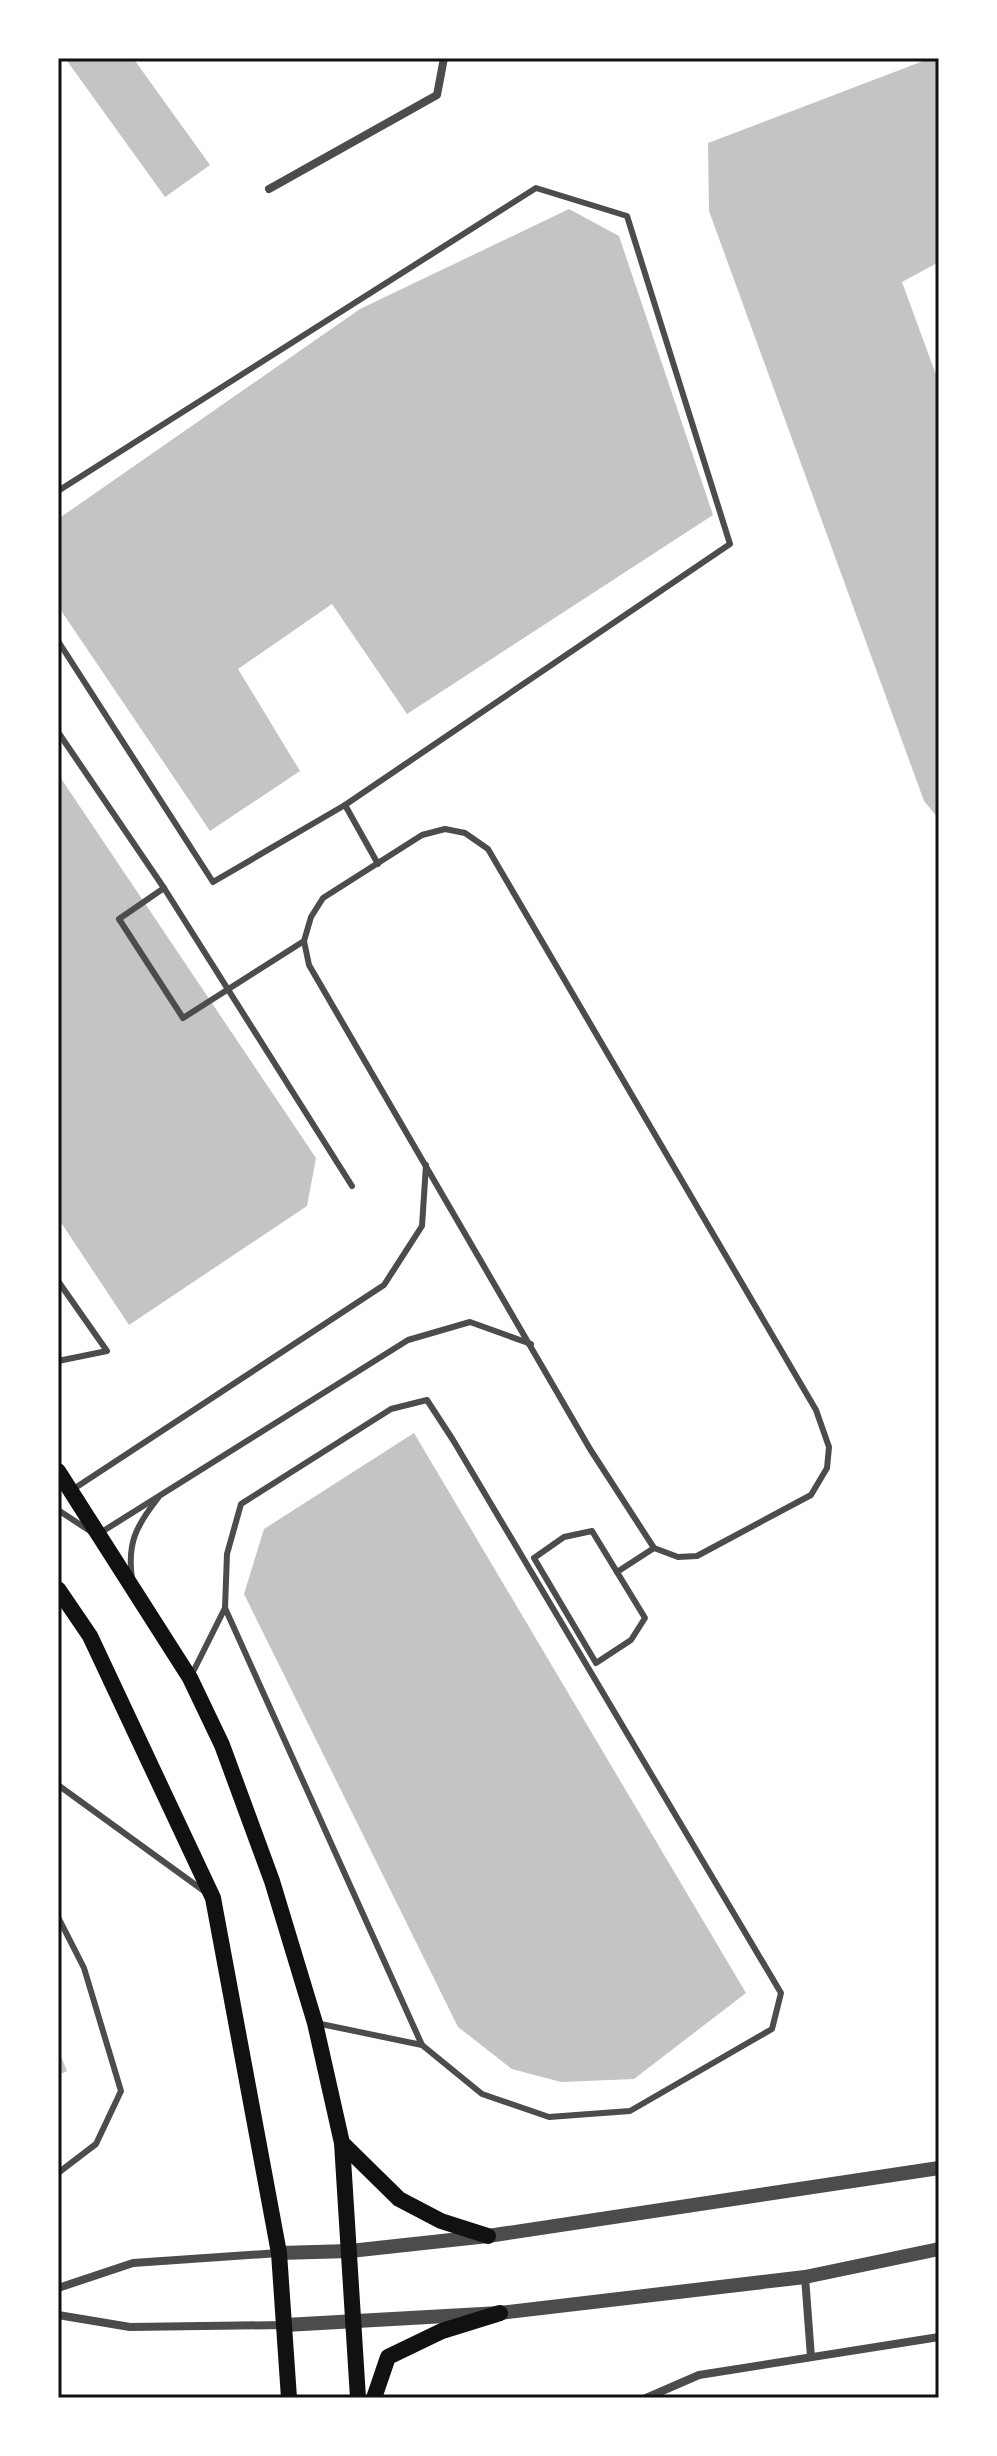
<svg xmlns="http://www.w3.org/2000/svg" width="997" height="2456" viewBox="0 0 997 2456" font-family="Ubuntu,sans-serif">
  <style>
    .building { fill: #c4c4c4 }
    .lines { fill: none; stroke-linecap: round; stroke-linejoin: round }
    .service { stroke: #4c4c4c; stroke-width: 6 }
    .minor { stroke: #4c4c4c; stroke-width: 8 }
    .tertiary { stroke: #4c4c4c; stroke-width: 14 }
    .secondary { stroke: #111; stroke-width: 16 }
    .neatline { fill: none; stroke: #111; stroke-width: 3 }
  </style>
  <rect width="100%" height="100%" fill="#fff"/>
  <!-- building -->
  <g class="building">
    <polygon points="65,58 133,58 210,165 165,197"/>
    <polygon points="931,58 939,58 939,262 902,282 939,383 939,819 924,801 709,211 708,143"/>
    <polygon points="569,209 619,236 713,515 407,714 332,604 238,669 300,771 210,831 58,606 58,519 360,309"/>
    <polygon points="58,774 316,1158 307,1206 129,1325 58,1218"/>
    <polygon points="414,1433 746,1993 634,2079 561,2082 512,2069 458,2027 244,1594 264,1529"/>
    <polygon points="58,2049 67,2071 58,2075"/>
  </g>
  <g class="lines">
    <!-- service -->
    <g class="service">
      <polyline points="58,491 536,188 627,216 730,544 345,805 213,882 58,641"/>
      <polyline points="58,732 164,888 352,1186"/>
      <polyline points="345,805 378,864"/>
      <polygon points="445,829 465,833 488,849 816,1410 829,1447 827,1468 811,1495 697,1556 678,1557 654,1548 590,1449 309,965 304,941 311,917 323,898 422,835"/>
      <polyline points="164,888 119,919 183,1018 304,941"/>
      <polyline points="58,1281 107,1351 58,1361"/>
      <polygon points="427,1400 453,1440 781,1993 772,2029 630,2111 549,2117 482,2094 422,2045 225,1608 227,1554 241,1504 391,1409"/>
      <polyline points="72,1490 384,1285 422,1226 426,1165"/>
      <polyline points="58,1510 90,1531"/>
      <polygon points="592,1531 645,1618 631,1640 596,1663 534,1558 564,1537"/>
      <polyline points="100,1533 408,1340 470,1322 531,1344"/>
      <polyline points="617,1572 654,1548"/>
      <path d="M132 1579C127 1543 136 1526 158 1498"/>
      <polyline points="191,1676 225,1608"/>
      <polyline points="58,1785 204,1891"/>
      <polyline points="58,1917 84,1968 121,2091 96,2144 58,2173"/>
      <polyline points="316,2023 422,2045"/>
    </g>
    <!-- minor -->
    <g class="minor">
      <polyline points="269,189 437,95 444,58"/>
      <polyline points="805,2277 811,2357"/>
      <polyline points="58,2288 133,2263 279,2253"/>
      <polyline points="58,2315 130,2327 285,2325"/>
      <polyline points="646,2398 699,2375 939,2337"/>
    </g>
    <!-- tertiary -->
    <g class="tertiary">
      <polyline points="279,2253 350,2251 488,2236 939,2168"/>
      <polyline points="285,2325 500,2313 805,2277 939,2249"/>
    </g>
    <!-- secondary -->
    <g class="secondary">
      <polyline points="58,1471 190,1678 222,1745 272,1881 315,2023 342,2143 358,2398"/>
      <polyline points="58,1589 90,1636 213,1898 279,2253 289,2398"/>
      <polyline points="342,2143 399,2199 441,2221 488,2236"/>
      <polyline points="374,2398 388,2357 442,2331 500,2313"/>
    </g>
  </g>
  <!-- border -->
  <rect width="997" height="2456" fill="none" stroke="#ffffff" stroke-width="120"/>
  <rect x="60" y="60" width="877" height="2336" class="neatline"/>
</svg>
